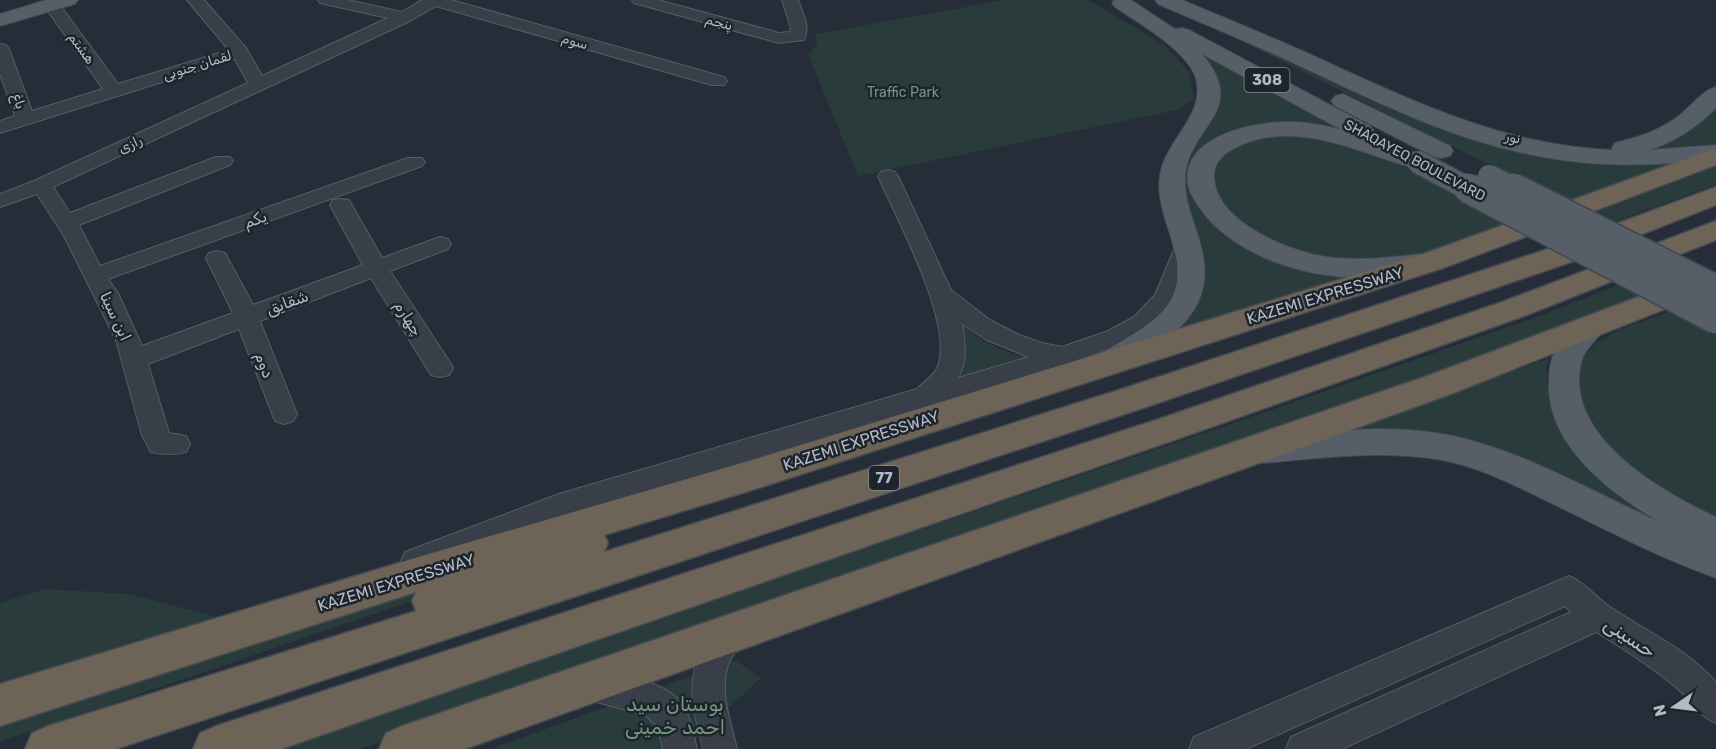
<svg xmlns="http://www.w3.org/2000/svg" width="1716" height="749" viewBox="0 0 1716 749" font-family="Rubik,Cairo,sans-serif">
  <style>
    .green { fill: #293b3b }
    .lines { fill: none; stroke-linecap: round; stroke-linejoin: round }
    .minor-casing { stroke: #565d66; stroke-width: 2 }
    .major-casing { stroke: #414851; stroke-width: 2 }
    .highway-casing { stroke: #434a53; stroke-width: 3 }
    .minor { fill: #383f48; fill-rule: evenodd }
    .major { fill: #565e68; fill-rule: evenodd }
    .highway { fill: #6d6356; fill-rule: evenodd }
    .major-bridge-far1-casing { stroke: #414851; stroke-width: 25; stroke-linecap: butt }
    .major-bridge-casing { stroke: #414851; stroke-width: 32; stroke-linecap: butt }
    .major-bridge-far1 { stroke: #565e68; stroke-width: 22 }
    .major-bridge { stroke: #565e68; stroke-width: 29 }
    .labels { text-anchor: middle; stroke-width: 5; stroke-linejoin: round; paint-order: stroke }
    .far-street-label { font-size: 14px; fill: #b3bac4; stroke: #1d242d }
    .far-park-label { font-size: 14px; fill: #74977b; stroke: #1d242d }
    .shield { fill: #1d242d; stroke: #868d97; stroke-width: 1.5 }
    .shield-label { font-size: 15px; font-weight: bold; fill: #b3bac4 }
    .street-label { font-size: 16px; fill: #b3bac4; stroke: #1d242d }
    .near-street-label { font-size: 20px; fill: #b3bac4; stroke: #1d242d }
    .near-park-label { font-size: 20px; fill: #74977b; stroke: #1d242d }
  </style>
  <rect width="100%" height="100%" fill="#252d38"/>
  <!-- green -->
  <g class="green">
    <polygon points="1005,0 1088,0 1163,44 1189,72 1194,99 1177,110 858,176 808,54 817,45 815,34"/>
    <polygon points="1173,7 1505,145 1702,157 1568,204"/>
    <path d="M1183 43 1370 143C1314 132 1254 107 1204 148L1223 227 1359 275 1165 334 1193 313 1201 289 1180 173 1215 108Z"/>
    <path d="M1401 102C1464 124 1520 145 1587 152 1603 153 1622 156 1638 153 1667 147 1696 129 1716 107V147C1614 175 1496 141 1401 102Z"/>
    <path d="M1294 134C1373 142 1441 185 1510 223L1410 257 1384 262 1318 259 1257 236 1224 209 1212 180 1215 166 1222 156 1234 147 1259 137Z"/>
    <polygon points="1716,166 1716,184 1609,224 1590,214"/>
    <polygon points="1621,284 1645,297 1489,355 360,749 279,749 1271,410 1537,317"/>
    <polygon points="1677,309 1716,330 1716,523 1630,472 1579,414 1576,367 1586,353 1598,342 1621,329"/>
    <path d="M960 323C982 343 1007 354 1035 359L957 382C970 366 963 342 960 323Z"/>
    <polygon points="1549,358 1546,371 1551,405 1716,552 1555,478 1341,433"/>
    <polygon points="425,587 414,600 0,742 0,719"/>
    <polygon points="44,589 130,594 220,618 0,692 0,603"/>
    <polygon points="735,660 761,678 684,749 491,749"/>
  </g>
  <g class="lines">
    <!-- minor casing -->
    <g class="minor-casing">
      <g id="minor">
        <path d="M187 0H204L246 48 262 76 388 18 320 3 318 0H348L402 12 422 0H451L724 77 727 81 724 85H712L436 6 410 21 53 187 70 213 216 157H230L233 161 230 165 79 225 100 266 408 158H422L425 162 422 166 108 279 118 293 142 346 233 313 206 258 209 253 217 251 225 253 253 305 363 265 330 205 333 200 341 199 349 200 382 258 440 237 448 239 451 244 448 249 390 271 449 361 453 368 449 375 440 377 431 375 371 278 260 321 297 414 293 421 284 424 275 421 239 329 148 364 169 433 186 436 190 444 186 452C173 455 164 455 151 452L142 435 116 340 64 236 37 194 0 207V194L34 181 248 83 235 59 0 133V121L15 116 0 74V44L6 45 9 49 32 111 103 89 43 4 45 1H57L118 84 229 50Z"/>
        <path d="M632 0H658L779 33 790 32 791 28 782 0H798C802 12 811 27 804 40L779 43 634 3Z"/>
        <path d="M888 170 895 172 898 176 951 290 990 320 1019 335 1042 343 1062 347 1108 331 1134 317 1155 295 1179 238 1187 236 1195 238 1198 243C1169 329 1154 333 1071 362L565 516 416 574 405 570 401 561 405 552 559 494 917 389C924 382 935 375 938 366 954 323 896 217 878 176L881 172ZM962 324 987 340 1029 357 958 378C968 360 965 343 962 324Z"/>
        <path d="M1569 576C1586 583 1595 597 1610 607 1646 631 1687 649 1716 682V723C1698 716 1692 700 1678 689 1652 667 1624 649 1596 632L1342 749H1286L1291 737 1571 612 1565 606 1246 749H1189L1194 737Z"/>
        <path d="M731 618 742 623 747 633C742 644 732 654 728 665 719 692 731 723 737 749H703C694 711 685 684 702 648 709 634 717 624 731 618Z"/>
        <path d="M590 670C617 674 665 680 682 704 691 717 693 734 697 749H663L658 727 645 715 578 697 573 686 578 675Z"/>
      </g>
    </g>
    <!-- major casing -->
    <g class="major-casing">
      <g id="major">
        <polygon points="46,0 78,0 75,4 0,26 0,14"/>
        <path d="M1114 0H1131L1175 29 1182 28 1189 30 1370 126 1374 131 1367 137 1427 157 1430 162 1427 167 1418 169C1374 158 1333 136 1286 136 1267 136 1250 140 1233 149 1222 155 1213 164 1214 177 1216 218 1273 243 1308 253 1344 263 1384 258 1421 254L1431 257 1435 263 1431 269C1359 289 1267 276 1212 223 1203 213 1191 198 1188 185 1181 137 1249 123 1284 122 1303 121 1323 125 1342 130L1202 54C1251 112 1187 126 1185 178 1184 198 1192 217 1198 236 1216 290 1196 320 1151 351 1135 362 1122 375 1102 369L1097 361 1102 353C1125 338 1161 322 1173 296 1190 254 1153 216 1160 175 1165 141 1206 115 1196 79 1188 50 1139 24 1115 7L1112 3Z"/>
        <path d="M1155 0H1182C1227 19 1272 37 1316 57 1412 101 1505 146 1613 150L1612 148 1615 143C1638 137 1656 132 1676 118 1689 109 1701 91 1716 87V108C1697 127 1675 142 1649 150L1716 145V159C1658 166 1601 168 1543 157 1456 142 1379 103 1300 66 1253 44 1206 25 1158 4Z"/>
        <polygon points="1343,94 1450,146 1453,151 1450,156 1441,158 1432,156 1335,106 1331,101 1335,96"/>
        <path d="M1590 318 1601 321 1605 328C1599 338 1587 347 1583 357 1558 433 1660 491 1716 517V578C1657 557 1603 528 1547 501 1512 484 1475 465 1436 459 1379 450 1321 458 1264 463L1252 459 1247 450 1252 441 1264 437C1321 432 1379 424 1437 433 1514 445 1590 491 1660 522 1611 494 1546 445 1549 382 1549 372 1550 360 1555 351 1562 336 1574 322 1590 318Z"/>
      </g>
    </g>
    <!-- highway casing -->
    <g class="highway-casing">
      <g id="highway">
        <polygon points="1716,148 1716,165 1443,268 749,491 604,535 608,543 604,552 1122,389 1554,247 1716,187 1716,205 1574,261 1146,407 116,749 25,749 32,733 48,726 416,611 412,601 416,592 0,726 0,684 425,555 749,461 1423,254"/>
        <polygon points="1716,221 1716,240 1524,316 1183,437 281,749 193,749 200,733 216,726 1159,419 1502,302"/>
        <polygon points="1694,276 1705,279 1709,286 1705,293 1451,394 465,749 379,749 386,733 402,726 1427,376"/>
      </g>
    </g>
    <!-- minor -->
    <use href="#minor" class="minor"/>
    <!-- major -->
    <use href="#major" class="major"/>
    <!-- highway -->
    <use href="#highway" class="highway"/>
    <!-- major-bridge-far1 casing -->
    <g class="major-bridge-far1-casing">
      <g id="major-bridge-far1">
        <polyline points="1418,162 1471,190"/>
        <polyline points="1489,176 1516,190"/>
      </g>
    </g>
    <!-- major-bridge casing -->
    <g class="major-bridge-casing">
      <g id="major-bridge">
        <polyline points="1468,188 1716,319"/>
        <polyline points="1513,188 1716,290"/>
      </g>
    </g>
    <!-- major-bridge-far1 -->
    <use href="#major-bridge-far1" class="major-bridge-far1"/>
    <!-- major-bridge -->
    <use href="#major-bridge" class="major-bridge"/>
  </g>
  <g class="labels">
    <!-- far-street labels -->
    <g class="far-street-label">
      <text transform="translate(719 22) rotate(15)" y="5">پنجم</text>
      <text transform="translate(575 41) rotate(16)" y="5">سوم</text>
      <text transform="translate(82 48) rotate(54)" y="5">هشتم</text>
      <text transform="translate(197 65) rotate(-17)" y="5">لقمان جنوبی</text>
      <text transform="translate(19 101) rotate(70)" y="5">باغ</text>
      <text transform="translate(1513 137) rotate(13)" y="5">نور</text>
      <text transform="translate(130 144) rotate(-25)" y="5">رازی</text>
      <text transform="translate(1415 160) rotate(28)" y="5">SHAQAYEQ BOULEVARD</text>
    </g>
    <!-- far-park labels -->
    <g class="far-park-label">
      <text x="903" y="97">Traffic Park</text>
    </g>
    <!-- shield labels -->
    <g class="shield">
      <rect x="1244.5" y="68" width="45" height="24" rx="4.5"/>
      <rect x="869" y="466" width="30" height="24" rx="4.5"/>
    </g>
    <g class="shield-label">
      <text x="1267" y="85">308</text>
      <text x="884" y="483">77</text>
    </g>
    <!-- street labels -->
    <g class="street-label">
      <text transform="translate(255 219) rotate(-20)" y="6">یکم</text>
      <text transform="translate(1325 295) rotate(-17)" y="6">KAZEMI EXPRESSWAY</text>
      <text transform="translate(287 302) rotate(-20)" y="6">شقایق</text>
      <text transform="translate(116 316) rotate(65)" y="6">ابن سینا</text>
      <text transform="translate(409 318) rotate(58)" y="6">چهارم</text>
      <text transform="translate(265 365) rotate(69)" y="6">دوم</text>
      <text transform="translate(861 440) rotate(-18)" y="6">KAZEMI EXPRESSWAY</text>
      <text transform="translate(396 582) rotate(-17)" y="6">KAZEMI EXPRESSWAY</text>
    </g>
    <!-- near-street labels -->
    <g class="near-street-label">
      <text transform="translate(1630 637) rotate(33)" y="7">حسینی</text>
    </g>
    <!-- near-park labels -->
    <g class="near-park-label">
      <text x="675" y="711">بوستان سید<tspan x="675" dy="23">احمد خمینی</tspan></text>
    </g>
  </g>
  <!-- north arrow -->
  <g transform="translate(1674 707) rotate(256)" stroke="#1d242d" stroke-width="4.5" paint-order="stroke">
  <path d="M0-4.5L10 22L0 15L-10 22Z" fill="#b3bac4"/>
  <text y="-9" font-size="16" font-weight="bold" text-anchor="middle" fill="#b3bac4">N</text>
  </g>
</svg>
